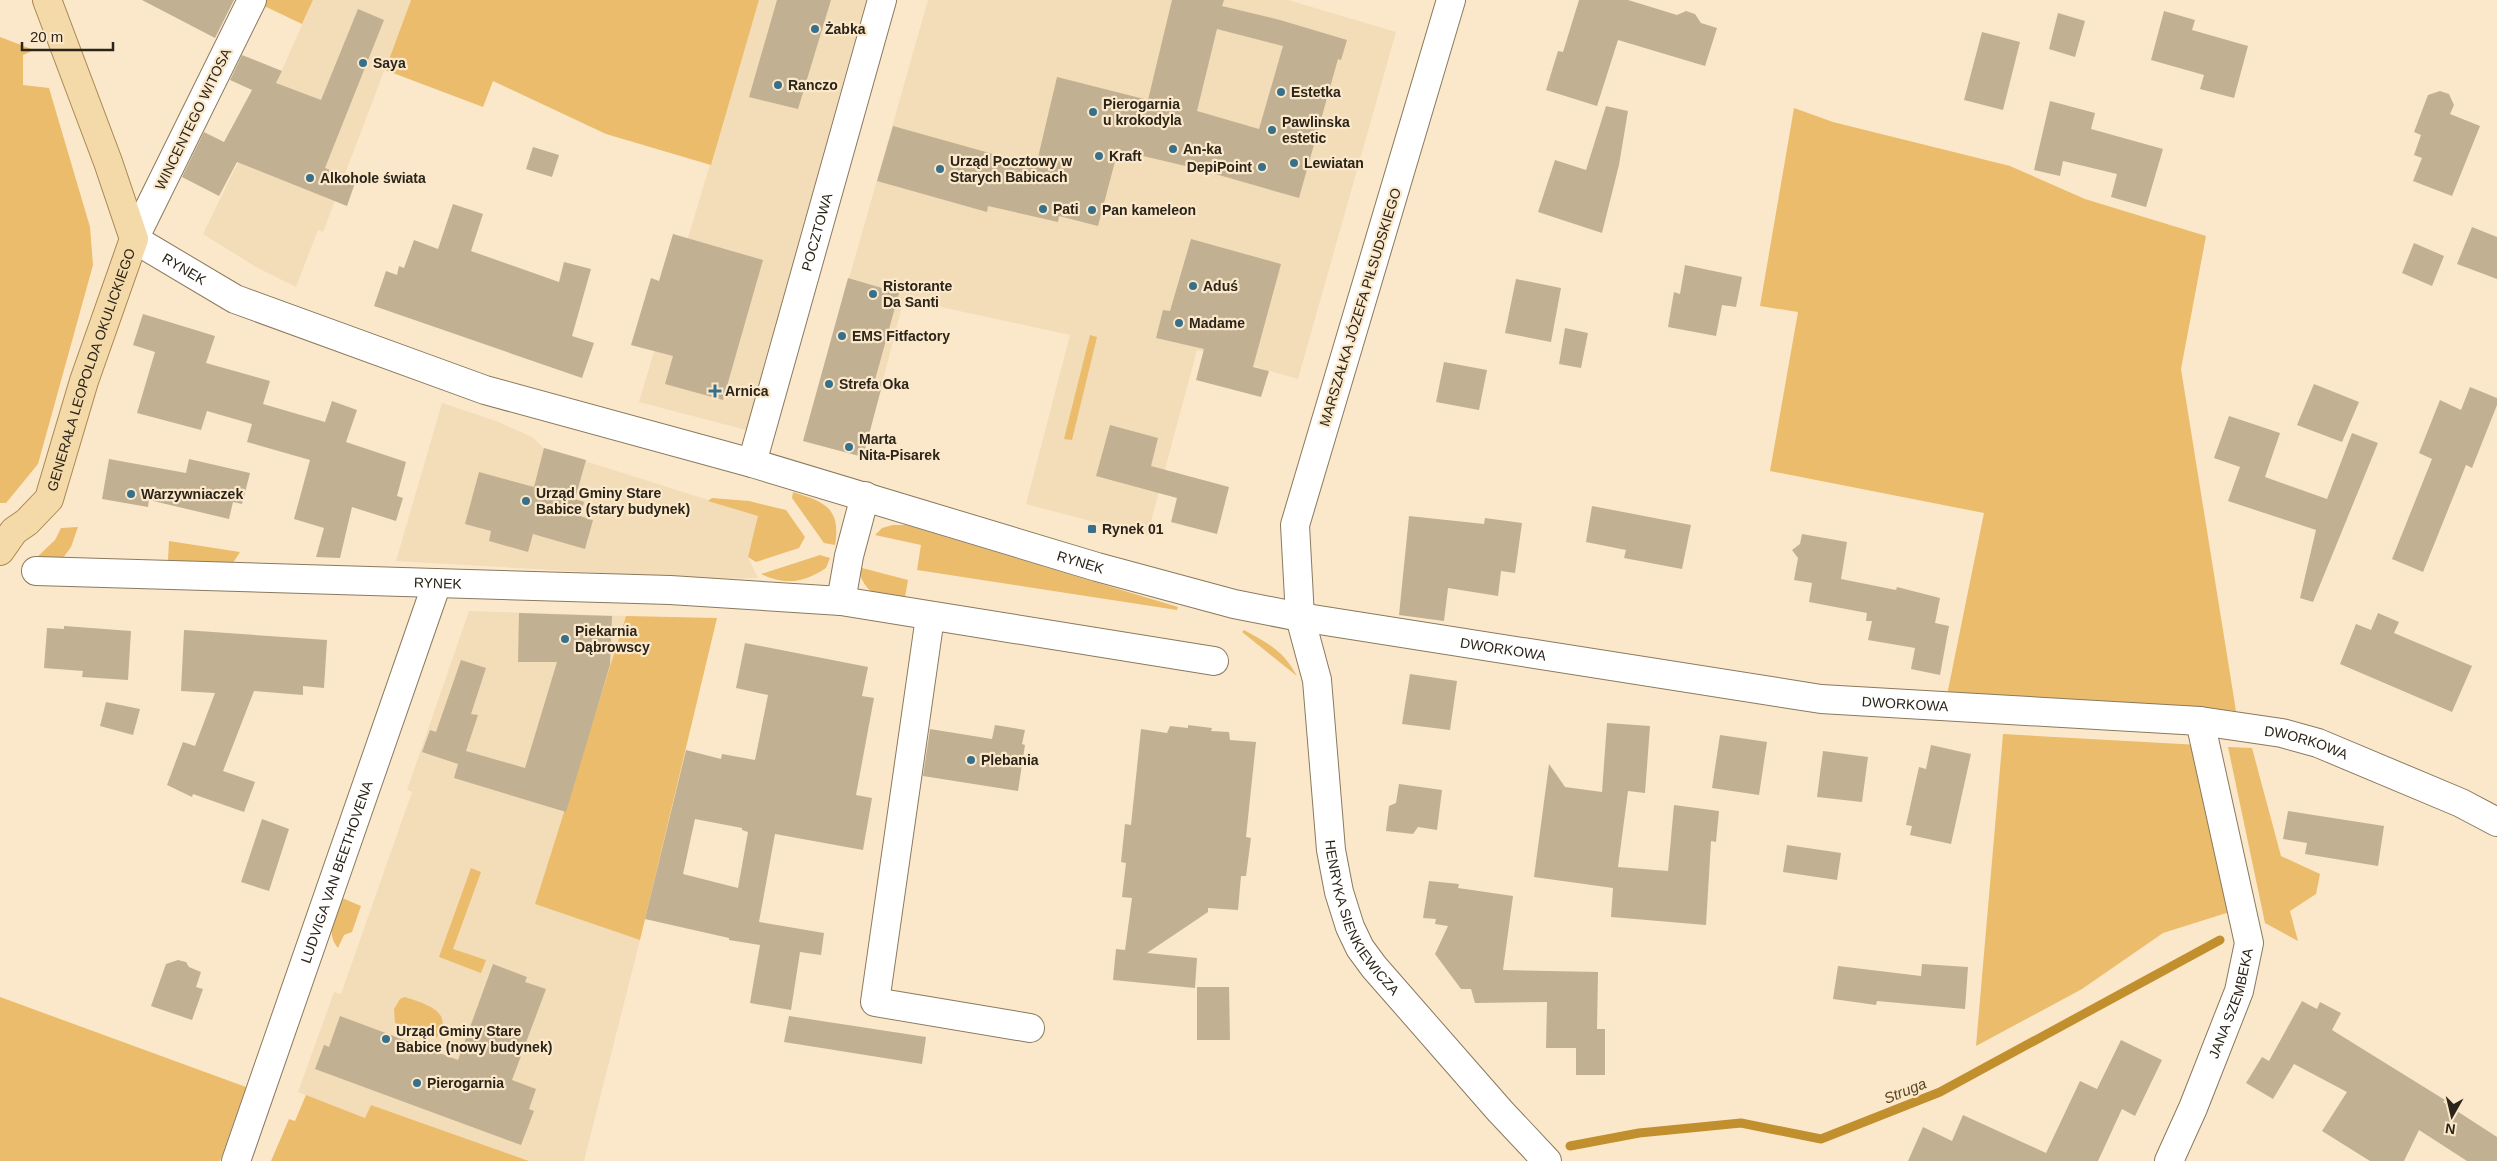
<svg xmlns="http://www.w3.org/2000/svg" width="2497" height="1161" viewBox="0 0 2497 1161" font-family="Arial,sans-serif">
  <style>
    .built { fill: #f3dcb8 }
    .green { fill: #ebbc6b }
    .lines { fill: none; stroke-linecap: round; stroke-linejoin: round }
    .stream { stroke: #c18f2e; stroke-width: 9 }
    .building { fill: #c2b093; fill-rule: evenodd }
    .minor-casing { stroke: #8a795e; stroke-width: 30 }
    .major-casing { stroke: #a98951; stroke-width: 30 }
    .minor { stroke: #fff; stroke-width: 28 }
    .major { stroke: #f4d9a9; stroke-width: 28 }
    .poi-dot { fill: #37708a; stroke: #fbe8ca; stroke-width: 2 }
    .labels { text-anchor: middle; stroke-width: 4.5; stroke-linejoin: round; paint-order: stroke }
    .poi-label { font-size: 14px; font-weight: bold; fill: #2b2419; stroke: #fbe8ca; text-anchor: start }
    .street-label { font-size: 14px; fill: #2b2419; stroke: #fbe8ca }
    .water-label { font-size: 15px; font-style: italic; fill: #5b451f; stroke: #fbe8ca }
  </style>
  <rect width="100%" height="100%" fill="#fbe8ca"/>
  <!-- built -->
  <g class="built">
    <polygon points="313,0 411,0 323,232 318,230 296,287 256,267 203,234 270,97"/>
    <polygon points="759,0 866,0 746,430 639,402"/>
    <polygon points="928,0 1288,0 1396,32 1298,379 1197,350 1147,536 1026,504 1070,335 904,299 863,457 803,441"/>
    <polygon points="442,403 496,421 532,437 544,448 759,516 748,557 758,578 707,579 396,561"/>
    <polygon points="469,611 626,616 535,904 640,940 584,1161 529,1161 371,1105 365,1118 298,1092 334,992 341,994 412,792 407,790"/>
  </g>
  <!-- green -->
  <g class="green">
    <polygon points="261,0 313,0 302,24 260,4"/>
    <polygon points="411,0 759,0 711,165 606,134 493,81 483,107 385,70"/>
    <polygon points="0,37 34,50 23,55 23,85 49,88 90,227 93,265 38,464 6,503 0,503"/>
    <polygon points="1794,108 1833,122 2010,166 2085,199 2206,236 2181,369 2236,711 1947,695 1984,513 1770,471 1798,312 1760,306"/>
    <polygon points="1090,335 1097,337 1072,440 1064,439"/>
    <path d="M793 492C825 502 841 508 835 545L824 543 792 498Z"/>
    <polygon points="712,498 749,501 786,510 805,537 799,548 756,562 748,557 758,516 708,501"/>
    <polygon points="893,525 906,525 1178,607 1177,610 917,570 921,545 875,535 882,528"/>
    <polygon points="78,527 71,547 63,558 35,559 55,540 61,528"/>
    <polygon points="169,541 240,552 233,563 175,562 168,560"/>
    <path d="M820 555 830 558 826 568C805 582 786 586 761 574Z"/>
    <path d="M862 568 908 580 904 603C883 599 868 596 860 575Z"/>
    <polygon points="626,616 717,618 640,940 535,904"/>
    <path d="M1244 630C1269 644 1283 650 1297 676L1242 632Z"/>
    <polygon points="2003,734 2199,745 2236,910 2163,933 2082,989 1976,1046"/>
    <polygon points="2228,747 2252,748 2281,856 2320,874 2316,894 2290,911 2298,941 2265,923"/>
    <polygon points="471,868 481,872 453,949 486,960 481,973 439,957"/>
    <path d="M340 897 361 906 352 932 344 935 338 948C325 932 335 915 340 897Z"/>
    <polygon points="0,997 246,1087 220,1161 0,1161"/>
    <path d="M405 997C426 1004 456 1012 436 1038L395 1023 394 1009 400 999Z"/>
    <polygon points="306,1095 365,1118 371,1105 529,1161 271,1161 289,1119 295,1121"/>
  </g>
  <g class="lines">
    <!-- stream -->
    <polyline class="stream" points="1570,1146 1639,1133 1741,1123 1821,1139 1940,1092 2220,940"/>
  </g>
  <!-- building -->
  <g class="building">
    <polygon points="142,0 234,0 215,38"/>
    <polygon points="777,0 831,0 798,109 749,97"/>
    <path d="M1172 0H1224L1222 6 1280 20 1347 40 1341 60 1338 59 1299 198 1198 169 1118 150 1098 226 1059 216 1058 222 988 206 987 212 877 181 893 126 1036 166 1057 77 1148 100ZM1217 29 1283 46 1259 129 1197 111Z"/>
    <polygon points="1579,0 1628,0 1677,15 1686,11 1695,14 1701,23 1717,28 1705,66 1618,40 1597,106 1546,90 1558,51 1563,52"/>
    <polygon points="358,9 384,20 325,168 356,180 347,206 237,162 219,196 182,177 204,132 224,142 252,90 230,80 242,55 282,71 276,83 321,100"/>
    <polygon points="2164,11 2195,20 2192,30 2248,46 2234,98 2200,89 2204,75 2151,60"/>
    <polygon points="2058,13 2085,21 2075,57 2049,49"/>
    <polygon points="1982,32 2020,42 2003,110 1964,100"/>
    <polygon points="2440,91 2449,94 2454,105 2450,114 2480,126 2452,196 2413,181 2422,158 2414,155 2421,135 2414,132 2428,95"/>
    <polygon points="2050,101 2095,113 2091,129 2163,149 2146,207 2111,197 2117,174 2063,161 2060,176 2034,170"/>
    <polygon points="1606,106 1628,111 1619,165 1602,233 1538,212 1555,160 1586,170"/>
    <polygon points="533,147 559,155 552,177 526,169"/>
    <polygon points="453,204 483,214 471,251 559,282 564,262 591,269 572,336 594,343 582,378 374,306 386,271 397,275 399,266 404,268 414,240 438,249"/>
    <polygon points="2472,227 2497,237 2497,279 2457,264"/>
    <polygon points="673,234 763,260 723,400 665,384 673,356 631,345 651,278 659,281"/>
    <polygon points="1191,239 1281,264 1253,367 1269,371 1261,397 1196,380 1204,349 1156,338 1163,310 1170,311"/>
    <polygon points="2414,243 2444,256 2432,286 2402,273"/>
    <polygon points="1685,265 1742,277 1736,307 1722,305 1716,336 1668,327 1674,292 1680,294"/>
    <polygon points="848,278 899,293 875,380 883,382 863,457 803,441"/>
    <polygon points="1516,279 1561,288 1551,342 1505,333"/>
    <polygon points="143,314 215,336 206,363 270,381 263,404 325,422 332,401 357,410 346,442 406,462 397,496 403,498 396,521 352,507 340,558 316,557 324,528 294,519 310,460 247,442 252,424 207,411 201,430 137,413 155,352 133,345"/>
    <polygon points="1565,328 1588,333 1581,368 1559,364"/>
    <polygon points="1444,362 1487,370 1479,410 1436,402"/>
    <polygon points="2314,384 2359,402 2342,442 2297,425"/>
    <polygon points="2470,387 2497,398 2497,405 2472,468 2466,465 2423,572 2392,559 2432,459 2419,453 2440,400 2461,410"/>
    <polygon points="2229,416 2280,433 2265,477 2327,499 2352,433 2378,443 2313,602 2300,598 2316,530 2228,501 2240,467 2214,458"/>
    <polygon points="1110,425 1158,438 1151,466 1229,487 1217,534 1171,522 1177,498 1096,476"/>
    <polygon points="544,448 586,460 575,499 584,502 580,516 593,520 585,549 533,534 528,552 489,541 491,531 465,524 479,472 534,487"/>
    <polygon points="109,459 186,473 189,459 250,473 242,504 233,502 229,519 149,500 148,507 102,499"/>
    <polygon points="1592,506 1691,525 1682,569 1624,558 1626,550 1586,542"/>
    <polygon points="1409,516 1484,524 1485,518 1522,523 1515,573 1501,571 1498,596 1448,588 1444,621 1399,615"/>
    <polygon points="1802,534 1847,542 1841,579 1896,590 1897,587 1940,598 1935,623 1949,626 1940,675 1911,669 1915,648 1868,640 1872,621 1866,621 1867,613 1809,602 1812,583 1794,580 1798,558 1792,550 1800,544"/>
    <polygon points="519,613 612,616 610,665 566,812 454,778 458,764 422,752 430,730 436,732 461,660 486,668 471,714 478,715 466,751 525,768 557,662 518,662"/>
    <polygon points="2378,613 2399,622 2394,633 2472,666 2452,712 2340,664 2356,624 2371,630"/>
    <polygon points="64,626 131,631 128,680 82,677 83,671 44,668 47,628 64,629"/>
    <polygon points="184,630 327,640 324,688 303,686 303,695 254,691 223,771 255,782 244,812 193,794 192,797 167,785 183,742 195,746 215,693 181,691"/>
    <path d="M745 643 868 667 862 696 874 698 856 795 872 798 863 850 775 834 759 922 824 933 821 955 800 952 791 1010 750 1003 760 945 729 940V938L645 919 686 750 721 759 722 754 755 760 768 695 736 688ZM695 819 742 828V830L748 832 738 888 683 874Z"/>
    <polygon points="1410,674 1457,681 1450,730 1402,724"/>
    <polygon points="106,702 140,709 133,735 100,726"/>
    <polygon points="1607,723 1650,726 1645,793 1628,791 1618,867 1668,871 1674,805 1719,811 1716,842 1711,841 1706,925 1611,917 1613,888 1534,877 1549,764 1565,787 1602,792"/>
    <polygon points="995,725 1025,730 1022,744 1025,745 1018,791 923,776 930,729 992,739"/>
    <polygon points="1188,725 1212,728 1211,731 1229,732 1230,740 1256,742 1246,837 1251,838 1246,876 1241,876 1238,910 1208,908 1208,912 1147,953 1197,958 1195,988 1113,980 1116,949 1125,950 1132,898 1122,897 1126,863 1121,862 1125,824 1131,825 1141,729 1167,733 1170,726 1188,728"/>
    <polygon points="1720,735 1767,742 1759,795 1712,788"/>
    <polygon points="1931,745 1971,754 1951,844 1910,835 1912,826 1906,825 1919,767 1926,769"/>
    <polygon points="1823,751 1868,757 1862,802 1817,797"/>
    <polygon points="1399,784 1442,790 1437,830 1418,827 1413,834 1386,831 1389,806 1396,803"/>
    <polygon points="2288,811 2384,826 2378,866 2305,854 2307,843 2283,839"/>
    <polygon points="262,819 289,829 269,891 241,882"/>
    <polygon points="1787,845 1841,853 1837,880 1783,872"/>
    <polygon points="1429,881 1459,884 1458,888 1513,896 1503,970 1598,972 1597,1029 1605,1029 1605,1075 1576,1075 1576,1048 1546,1048 1547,1002 1475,1003 1471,989 1461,989 1435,954 1448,926 1435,924 1436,919 1423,918"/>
    <polygon points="178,960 186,962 189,967 201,972 196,987 203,989 192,1020 151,1006 166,964"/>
    <polygon points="493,964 527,977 525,982 546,989 512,1080 536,1089 529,1109 534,1111 521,1145 315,1069 324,1045 329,1047 340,1016 458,1060"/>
    <polygon points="1922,964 1968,967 1965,1009 1877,1001 1876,1005 1833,999 1838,966 1921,976"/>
    <polygon points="1197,987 1229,987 1230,1040 1197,1040"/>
    <polygon points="2302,1001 2317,1009 2320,1002 2341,1013 2332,1030 2445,1100 2443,1102 2497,1137 2497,1161 2467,1161 2419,1130 2404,1161 2370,1161 2322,1131 2347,1092 2294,1064 2273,1099 2246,1083 2262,1057 2269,1061"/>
    <polygon points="789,1016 926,1037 922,1064 784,1042"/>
    <polygon points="2121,1040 2162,1060 2135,1116 2122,1109 2098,1161 1908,1161 1923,1127 1952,1141 1963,1115 2046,1153 2080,1081 2097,1089"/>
  </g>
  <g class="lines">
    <!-- minor casing -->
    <g class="minor-casing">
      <g id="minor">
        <path id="s1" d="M252 0 134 239 235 299 485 390 752 463 1097 567 1234 604 1300 617 1821 699 2200 721 2282 733 2318 743 2461 803 2497 822"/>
        <path id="s2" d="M1451 0 1295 525 1300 617 1317 680 1331 850 1339 892 1350 927 1360 948 1374 967 1500 1111 1547 1161"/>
        <path id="s3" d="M752 463 882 0"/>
        <path id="s4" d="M36 571 670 590 841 601 1214 661"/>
        <polyline points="841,601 849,556 865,496"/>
        <polyline points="930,617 875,1002 1030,1028"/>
        <path id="s5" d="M236 1161 437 583"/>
        <path id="s6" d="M2169 1161 2193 1108 2239 991 2249 943 2200 721"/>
      </g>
    </g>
    <!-- major casing -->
    <g class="major-casing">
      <g id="major">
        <path id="s7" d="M0 551 14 531 27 522 49 499 84 381 134 239 108 162 47 0"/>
      </g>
    </g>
    <!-- minor -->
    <use href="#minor" class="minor"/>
    <!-- major -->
    <use href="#major" class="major"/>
  </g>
  <!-- markers -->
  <g class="poi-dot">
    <circle cx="815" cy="29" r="5"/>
    <circle cx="363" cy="63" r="5"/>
    <circle cx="778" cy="85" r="5"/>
    <circle cx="1281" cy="92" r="5"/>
    <circle cx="1093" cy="112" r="5"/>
    <circle cx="1272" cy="130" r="5"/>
    <circle cx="1173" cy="149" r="5"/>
    <circle cx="1099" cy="156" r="5"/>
    <circle cx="1294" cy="163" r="5"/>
    <circle cx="1262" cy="167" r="5"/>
    <circle cx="940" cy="169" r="5"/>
    <circle cx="310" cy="178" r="5"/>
    <circle cx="1043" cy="209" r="5"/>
    <circle cx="1092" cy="210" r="5"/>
    <circle cx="1193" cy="286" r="5"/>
    <circle cx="873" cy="294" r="5"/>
    <circle cx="1179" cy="323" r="5"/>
    <circle cx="842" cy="336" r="5"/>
    <circle cx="829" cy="384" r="5"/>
    <path d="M712.5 383.5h5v5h5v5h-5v5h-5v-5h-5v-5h5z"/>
    <circle cx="849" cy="447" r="5"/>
    <circle cx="131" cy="494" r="5"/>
    <circle cx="526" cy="501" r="5"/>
    <rect x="1087" y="524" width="10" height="10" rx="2.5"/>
    <circle cx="565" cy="639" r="5"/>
    <circle cx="971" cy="760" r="5"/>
    <circle cx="386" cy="1039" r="5"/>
    <circle cx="417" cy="1083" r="5"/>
  </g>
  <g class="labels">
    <!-- poi labels -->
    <g class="poi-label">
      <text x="825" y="34">Żabka</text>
      <text x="373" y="68">Saya</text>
      <text x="788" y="90">Ranczo</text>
      <text x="1291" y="97">Estetka</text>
      <text x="1103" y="109">Pierogarnia<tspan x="1103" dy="16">u krokodyla</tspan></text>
      <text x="1282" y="127">Pawlinska<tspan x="1282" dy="16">estetic</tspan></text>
      <text x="1183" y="154">An-ka</text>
      <text x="1109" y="161">Kraft</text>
      <text x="950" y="166">Urząd Pocztowy w<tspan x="950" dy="16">Starych Babicach</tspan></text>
      <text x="1304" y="168">Lewiatan</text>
      <text x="1252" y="172" text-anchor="end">DepiPoint</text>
      <text x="320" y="183">Alkohole świata</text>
      <text x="1053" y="214">Pati</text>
      <text x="1102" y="215">Pan kameleon</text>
      <text x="883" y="291">Ristorante<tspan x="883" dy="16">Da Santi</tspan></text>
      <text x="1203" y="291">Aduś</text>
      <text x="1189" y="328">Madame</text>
      <text x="852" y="341">EMS Fitfactory</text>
      <text x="839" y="389">Strefa Oka</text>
      <text x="725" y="396">Arnica</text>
      <text x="859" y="444">Marta<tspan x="859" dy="16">Nita-Pisarek</tspan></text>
      <text x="536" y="498">Urząd Gminy Stare<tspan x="536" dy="16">Babice (stary budynek)</tspan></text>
      <text x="141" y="499">Warzywniaczek</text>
      <text x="1102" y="534">Rynek 01</text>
      <text x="575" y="636">Piekarnia<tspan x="575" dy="16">Dąbrowscy</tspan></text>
      <text x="981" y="765">Plebania</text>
      <text x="396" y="1036">Urząd Gminy Stare<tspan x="396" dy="16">Babice (nowy budynek)</tspan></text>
      <text x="427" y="1088">Pierogarnia</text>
    </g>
    <!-- street labels -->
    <g class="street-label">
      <text transform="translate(193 119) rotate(-64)" y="5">WINCENTEGO WITOSA</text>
      <text dy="5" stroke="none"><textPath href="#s3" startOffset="240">POCZTOWA</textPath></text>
      <text dy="5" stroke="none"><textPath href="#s1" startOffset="325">RYNEK</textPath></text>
      <text transform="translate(1360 307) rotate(-73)" y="5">MARSZAŁKA JÓZEFA PIŁSUDSKIEGO</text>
      <text dy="5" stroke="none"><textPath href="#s7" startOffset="208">GENERAŁA LEOPOLDA OKULICKIEGO</textPath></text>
      <text dy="5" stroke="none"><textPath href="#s1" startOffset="1270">RYNEK</textPath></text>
      <text dy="5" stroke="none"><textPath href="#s4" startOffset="402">RYNEK</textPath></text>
      <text dy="5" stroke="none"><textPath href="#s1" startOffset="1702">DWORKOWA</textPath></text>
      <text dy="5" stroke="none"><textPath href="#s1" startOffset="2108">DWORKOWA</textPath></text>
      <text dy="5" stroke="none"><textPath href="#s1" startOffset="2512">DWORKOWA</textPath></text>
      <text dy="5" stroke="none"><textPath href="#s5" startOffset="306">LUDVIGA VAN BEETHOVENA</textPath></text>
      <text dy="5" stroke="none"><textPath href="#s2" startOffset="951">HENRYKA SIENKIEWICZA</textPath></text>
      <text dy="5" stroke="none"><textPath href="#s6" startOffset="170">JANA SZEMBEKA</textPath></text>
    </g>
    <!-- water labels -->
    <g class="water-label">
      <text transform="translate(1905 1091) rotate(-22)" y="5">Struga</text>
    </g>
  </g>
  <!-- north arrow -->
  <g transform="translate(2452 1116) rotate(188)" stroke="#fbe8ca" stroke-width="4" paint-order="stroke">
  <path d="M0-4L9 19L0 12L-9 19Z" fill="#2b2419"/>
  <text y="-8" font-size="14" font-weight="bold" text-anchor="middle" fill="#2b2419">N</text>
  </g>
  <!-- scale -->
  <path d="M22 42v8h91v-8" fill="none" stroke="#2b2419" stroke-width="2.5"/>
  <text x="30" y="42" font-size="15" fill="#2b2419" stroke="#fbe8ca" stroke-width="4" paint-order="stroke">20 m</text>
</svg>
